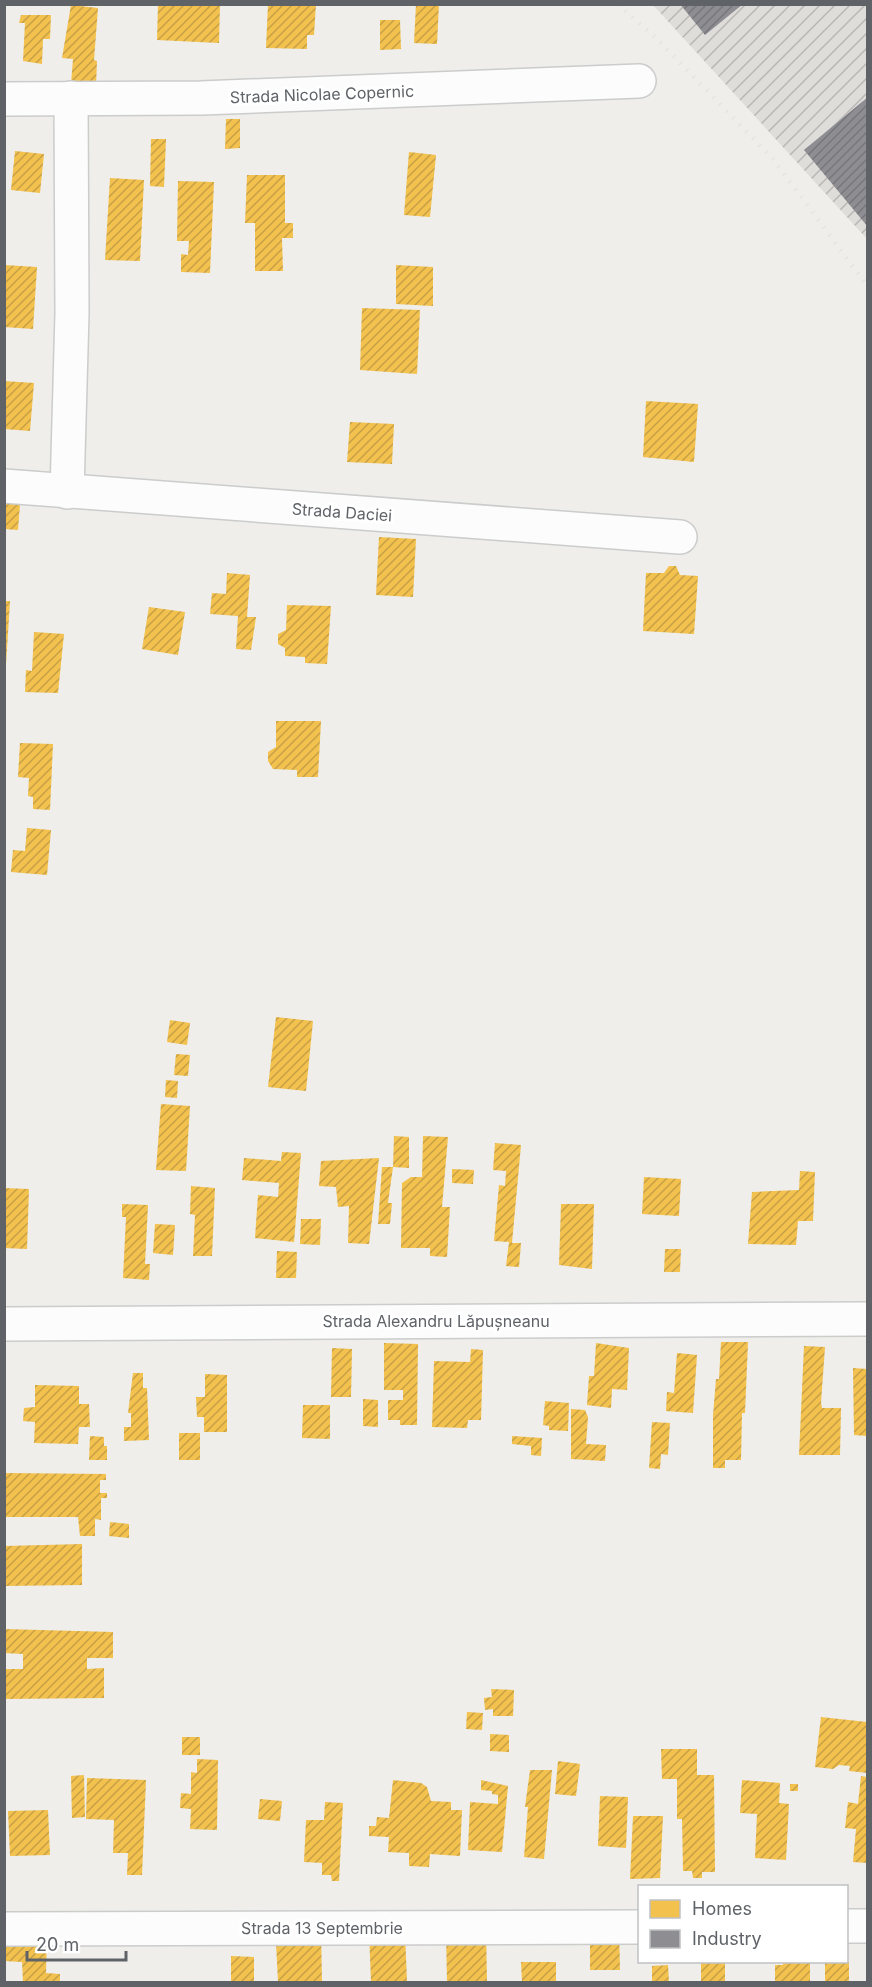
<svg xmlns="http://www.w3.org/2000/svg" width="872" height="1987" viewBox="0 0 872 1987" font-family="Inter,sans-serif">
  <style>
    .industrial { fill: url(#industrial-furrows) }
    .homes { fill: url(#homes-hatch) }
    .industry { fill: url(#industry-hatch) }
    .lines { fill: none; stroke-linecap: round; stroke-linejoin: round }
    .minor-casing { stroke: #cbcccc; stroke-width: 36 }
    .minor { stroke: #fdfcfc; stroke-width: 33 }
    .rail { stroke: #e4e4e4; stroke-width: 4.5; stroke-dasharray: 1.5 8; stroke-linecap: butt }
    .labels { text-anchor: middle; stroke-width: 6; stroke-linejoin: round; paint-order: stroke }
    .street-label { font-size: 16px; fill: #5f6368; stroke: #fff }
  </style>
  <defs>
    <pattern id="industrial-furrows" width="10" height="10" patternUnits="userSpaceOnUse" patternTransform="scale(1.5)"><rect width="10" height="10" fill="#dfddda"/><path d="M-1 1l2-2M0 10L10 0M9 11l2-2" fill="none" stroke="#b8b7b5"/></pattern>
    <pattern id="homes-hatch" width="6" height="6" patternUnits="userSpaceOnUse" patternTransform="scale(1.5)"><rect width="6" height="6" fill="#f2c14e"/><path d="M-1 1l2-2M0 6l6-6M5 7l2-2" fill="none" stroke="#c7a045"/></pattern>
    <pattern id="industry-hatch" width="6" height="6" patternUnits="userSpaceOnUse" patternTransform="scale(1.5)"><rect width="6" height="6" fill="#8d8d92"/><path d="M-1 1l2-2M0 6l6-6M5 7l2-2" fill="none" stroke="#76777b"/></pattern>
  </defs>
  <rect width="100%" height="100%" fill="#efeeea"/>
  <!-- industrial -->
  <polygon class="industrial" points="653,5 867,5 867,239"/>
  <!-- homes -->
  <g class="homes">
    <polygon points="158,4 220,4 219,43 157,40"/>
    <polygon points="268,4 316,4 314,35 307,35 307,49 266,48"/>
    <polygon points="416,4 439,4 437,44 414,43"/>
    <polygon points="71,5 98,8 94,60 97,61 96,85 71,84 73,59 62,58"/>
    <polygon points="21,15 51,15 50,39 43,39 42,64 23,61 25,23 19,23"/>
    <polygon points="380,20 400,20 401,49 380,50"/>
    <polygon points="226,119 240,119 240,148 225,149"/>
    <polygon points="151,139 166,139 164,187 150,186"/>
    <polygon points="15,151 44,154 40,193 11,190"/>
    <polygon points="409,152 436,155 430,217 404,215"/>
    <polygon points="247,175 285,175 285,223 293,223 293,238 282,238 283,271 255,271 255,223 245,223"/>
    <polygon points="110,178 144,180 140,261 105,260"/>
    <polygon points="178,181 214,182 210,273 181,272 181,254 188,255 189,241 177,241"/>
    <polygon points="4,265 37,267 33,329 4,327"/>
    <polygon points="396,265 433,267 433,306 396,304"/>
    <polygon points="362,308 420,310 417,374 360,370"/>
    <polygon points="4,381 34,383 30,431 4,429"/>
    <polygon points="646,401 698,404 694,462 643,457"/>
    <polygon points="350,422 394,424 392,464 347,462"/>
    <polygon points="4,491 21,492 18,530 4,529"/>
    <polygon points="379,537 416,539 413,597 376,595"/>
    <polygon points="669,566 676,566 680,575 698,576 694,634 643,631 646,573 664,573"/>
    <polygon points="227,573 250,575 247,617 256,617 251,650 236,649 238,616 210,614 212,593 226,594"/>
    <polygon points="4,601 10,601 6,665 4,665"/>
    <polygon points="287,605 331,606 327,664 305,663 305,657 285,656 285,648 278,644 278,634 286,630"/>
    <polygon points="149,607 185,612 178,655 142,649"/>
    <polygon points="34,632 64,634 58,693 25,692 26,670 32,671"/>
    <polygon points="276,721 321,721 318,777 297,777 297,770 273,769 268,761 268,752 276,747"/>
    <polygon points="20,743 53,744 50,810 33,809 33,797 28,796 29,778 18,777"/>
    <polygon points="27,828 51,830 47,875 11,872 13,850 25,851"/>
    <polygon points="276,1017 313,1021 306,1091 268,1087"/>
    <polygon points="170,1020 190,1023 187,1045 167,1042"/>
    <polygon points="176,1054 190,1055 188,1076 174,1075"/>
    <polygon points="166,1080 178,1081 177,1098 165,1097"/>
    <polygon points="161,1104 190,1106 186,1171 156,1170"/>
    <polygon points="394,1136 409,1137 409,1168 393,1167"/>
    <polygon points="423,1136 448,1137 442,1207 450,1207 447,1257 430,1256 430,1248 401,1248 402,1183 411,1177 422,1177"/>
    <polygon points="495,1143 521,1145 512,1243 521,1243 519,1267 506,1266 509,1242 494,1241 499,1185 505,1186 506,1171 493,1170"/>
    <polygon points="282,1152 301,1153 294,1242 255,1238 258,1195 278,1197 279,1183 242,1180 244,1158 281,1161"/>
    <polygon points="379,1158 369,1244 348,1243 349,1206 338,1207 336,1187 319,1186 321,1161"/>
    <polygon points="382,1167 393,1167 388,1203 392,1203 390,1224 378,1224"/>
    <polygon points="452,1169 474,1170 473,1184 452,1183"/>
    <polygon points="800,1171 815,1172 813,1221 798,1221 796,1245 748,1244 752,1192 799,1190"/>
    <polygon points="644,1177 681,1179 679,1216 642,1214"/>
    <polygon points="191,1186 215,1188 212,1256 193,1256 195,1215 190,1214"/>
    <polygon points="4,1188 29,1189 27,1249 4,1248"/>
    <polygon points="122,1204 148,1205 145,1264 150,1264 149,1280 123,1278 126,1217 122,1217"/>
    <polygon points="561,1204 594,1204 592,1269 559,1265"/>
    <polygon points="301,1219 321,1219 320,1245 300,1244"/>
    <polygon points="155,1224 175,1225 173,1255 153,1253"/>
    <polygon points="665,1249 681,1249 680,1272 664,1272"/>
    <polygon points="277,1251 297,1252 296,1278 276,1278"/>
    <polygon points="721,1342 748,1342 745,1413 742,1413 741,1460 725,1460 725,1468 713,1468 713,1415 716,1379 719,1379"/>
    <polygon points="384,1343 418,1344 417,1425 400,1425 400,1420 388,1420 388,1400 403,1400 403,1390 384,1390"/>
    <polygon points="596,1343 629,1348 627,1390 612,1389 611,1408 587,1405 589,1376 594,1376"/>
    <polygon points="804,1346 825,1347 821,1403 822,1408 841,1408 840,1455 799,1455"/>
    <polygon points="332,1348 352,1349 351,1397 331,1397"/>
    <polygon points="471,1349 483,1350 481,1420 468,1420 467,1428 432,1427 434,1361 470,1362"/>
    <polygon points="677,1353 697,1355 693,1413 666,1411 667,1392 674,1393"/>
    <polygon points="853,1368 867,1369 867,1436 854,1435"/>
    <polygon points="133,1373 143,1373 143,1388 147,1388 149,1440 124,1441 124,1427 131,1427 131,1413 128,1413"/>
    <polygon points="205,1374 227,1375 227,1432 204,1432 204,1417 197,1417 196,1397 205,1397"/>
    <polygon points="35,1385 79,1386 79,1404 89,1404 90,1427 79,1427 78,1444 34,1443 35,1422 23,1421 24,1408 35,1407"/>
    <polygon points="363,1399 378,1400 378,1427 363,1426"/>
    <polygon points="545,1401 569,1403 568,1431 549,1430 549,1426 543,1425"/>
    <polygon points="303,1405 330,1405 330,1439 302,1438"/>
    <polygon points="571,1409 585,1410 588,1417 586,1444 606,1445 605,1461 571,1459"/>
    <polygon points="652,1422 670,1423 668,1455 661,1454 660,1469 649,1468"/>
    <rect x="179" y="1433" width="21" height="27"/>
    <polygon points="90,1436 104,1437 104,1446 107,1446 107,1460 89,1460"/>
    <polygon points="512,1436 542,1438 541,1456 531,1455 531,1446 512,1444"/>
    <polygon points="4,1473 106,1474 106,1480 100,1480 100,1493 107,1493 107,1498 101,1498 101,1520 95,1519 95,1536 80,1536 78,1517 4,1517"/>
    <polygon points="110,1522 129,1524 129,1538 109,1536"/>
    <polygon points="82,1544 82,1585 5,1586 5,1546"/>
    <polygon points="4,1629 113,1632 113,1658 87,1658 87,1669 104,1668 104,1698 4,1699 4,1669 23,1669 23,1654 4,1653"/>
    <polygon points="491,1689 514,1690 513,1716 493,1716 493,1709 485,1710 484,1698 492,1697"/>
    <polygon points="467,1712 483,1713 482,1730 466,1729"/>
    <polygon points="821,1717 867,1722 867,1773 849,1771 850,1766 839,1765 833,1769 815,1767"/>
    <polygon points="490,1734 509,1735 509,1752 490,1751"/>
    <rect x="182" y="1737" width="18" height="18"/>
    <polygon points="661,1749 697,1749 697,1775 714,1775 715,1872 702,1872 702,1878 693,1878 692,1871 683,1871 682,1819 677,1819 677,1779 662,1779"/>
    <polygon points="197,1759 218,1760 217,1830 190,1829 191,1809 180,1808 181,1793 191,1794 191,1772 197,1773"/>
    <polygon points="558,1761 580,1764 576,1796 555,1794"/>
    <polygon points="530,1770 552,1770 544,1859 524,1857 528,1807 525,1807"/>
    <polygon points="84,1775 85,1817 72,1818 71,1776"/>
    <polygon points="861,1776 867,1777 867,1863 853,1862 856,1829 845,1828 848,1802 858,1804"/>
    <polygon points="87,1778 146,1780 142,1875 127,1875 128,1853 113,1853 114,1820 86,1819"/>
    <polygon points="393,1780 421,1783 427,1787 431,1801 451,1802 451,1810 462,1810 460,1856 430,1854 429,1867 409,1866 409,1853 388,1852 389,1837 369,1836 369,1826 376,1826 377,1817 389,1818"/>
    <polygon points="481,1780 508,1786 502,1852 468,1850 470,1802 498,1804 498,1795 492,1794 492,1791 481,1790"/>
    <polygon points="742,1780 780,1783 779,1803 789,1804 786,1860 755,1858 757,1814 740,1813"/>
    <rect x="790" y="1784" width="8" height="7"/>
    <polygon points="600,1796 628,1797 626,1848 598,1846"/>
    <polygon points="260,1799 282,1801 280,1821 258,1819"/>
    <polygon points="325,1802 343,1803 339,1881 332,1881 331,1875 322,1875 322,1863 304,1862 306,1820 324,1820"/>
    <polygon points="48,1810 50,1855 10,1856 8,1811"/>
    <polygon points="633,1816 663,1816 660,1878 630,1879"/>
    <polygon points="590,1928 619,1928 620,1970 590,1970"/>
    <polygon points="486,1930 487,1982 447,1982 446,1931"/>
    <polygon points="369,1932 405,1932 407,1982 371,1982"/>
    <polygon points="321,1933 322,1982 278,1982 276,1942"/>
    <polygon points="4,1937 47,1937 46,1973 60,1974 60,1982 23,1982 22,1962 4,1961"/>
    <polygon points="231,1956 254,1957 254,1982 231,1982"/>
    <polygon points="521,1962 556,1962 556,1982 522,1982"/>
    <rect x="701" y="1962" width="24" height="20"/>
    <polygon points="783,1962 810,1962 810,1982 775,1982 775,1965 783,1965"/>
    <rect x="825" y="1962" width="24" height="20"/>
    <polygon points="668,1965 669,1982 652,1982 652,1966"/>
  </g>
  <!-- industry -->
  <g class="industry">
    <polygon points="680,4 743,4 705,35"/>
    <polygon points="868,97 868,227 804,150"/>
  </g>
  <g class="lines">
    <!-- minor casing -->
    <g class="minor-casing">
      <g id="minor">
        <polyline points="4,99 201,98 639,81"/>
        <polyline points="4,486 680,537"/>
        <polyline points="67,492 72,313 71,98"/>
        <polyline points="4,1324 868,1319"/>
        <polyline points="846,1926 868,1926"/>
        <polyline points="4,1929 640,1927"/>
      </g>
    </g>
    <!-- minor -->
    <use href="#minor" class="minor"/>
    <!-- rail -->
    <polyline class="rail" points="618,4 655,37 773,159 868,287"/>
  </g>
  <g class="labels">
    <!-- street labels -->
    <g class="street-label">
      <text transform="translate(322 94) rotate(-2)" y="6">Strada Nicolae Copernic</text>
      <text transform="translate(342 512) rotate(4)" y="6">Strada Daciei</text>
      <text x="436" y="1327">Strada Alexandru Lăpușneanu</text>
      <text x="322" y="1934">Strada 13 Septembrie</text>
    </g>
  </g>
  <!-- border -->
  <rect width="872" height="1987" fill="none" stroke="#5f6368" stroke-width="12"/>
  <!-- legend -->
  <rect x="638" y="1885" width="210" height="78" fill="#ffffff" stroke="#bfc1c3" stroke-width="1.5"/>
  <rect x="650" y="1900" width="30" height="18" fill="#f2c14e" stroke="#bfc1c3" stroke-width="1.5"/>
  <text x="692" y="1915" font-size="18" fill="#5f6368">Homes</text>
  <rect x="650" y="1930" width="30" height="18" fill="#8d8d92" stroke="#bfc1c3" stroke-width="1.5"/>
  <text x="692" y="1945" font-size="18" fill="#5f6368">Industry</text>
  <!-- scale -->
  <path d="M27 1951v9h99v-9" fill="none" stroke="#5f6368" stroke-width="3"/>
  <text x="36" y="1951" font-size="18" fill="#5f6368" stroke="#ffffff" stroke-width="4.5" paint-order="stroke">20 m</text>
</svg>
